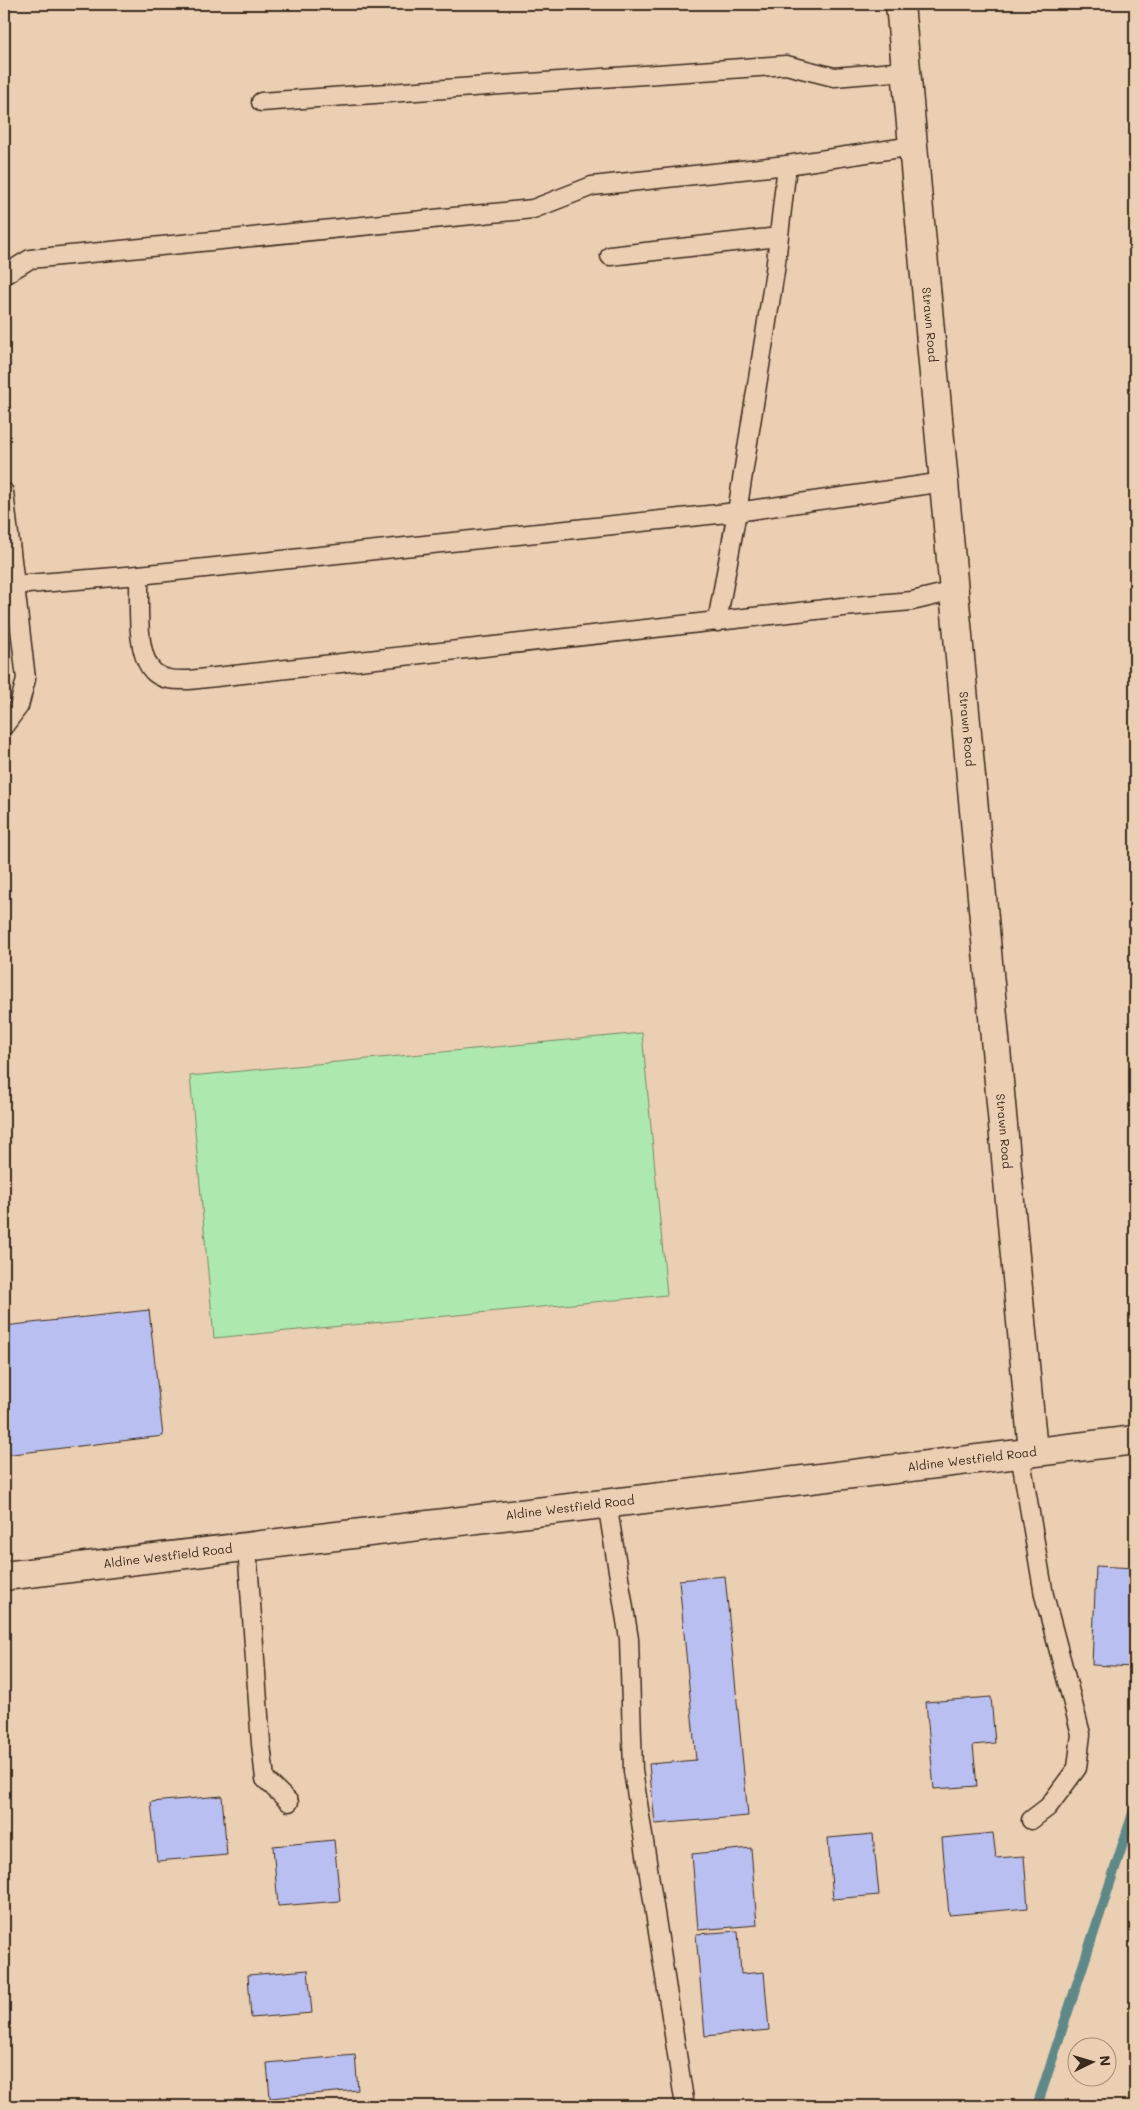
<svg xmlns="http://www.w3.org/2000/svg" width="1139" height="2110" viewBox="0 0 1139 2110" font-family="Mali,sans-serif">
  <style>
    .green { fill: #ade9af; stroke: #748a66 }
    .lines { fill: none; stroke-linecap: round; stroke-linejoin: round }
    .stream { stroke: #5f8988; stroke-width: 10 }
    .building { fill: #b9c0f1; stroke: #3b2a1e }
    .service-casing { stroke: #3b2a1e; stroke-width: 21 }
    .minor-casing { stroke: #3b2a1e; stroke-width: 31 }
    .secondary-casing { stroke: #3b2a1e; stroke-width: 31 }
    .service { stroke: #ebcfb2; stroke-width: 18 }
    .minor { stroke: #ebcfb2; stroke-width: 28 }
    .secondary { stroke: #ebcfb2; stroke-width: 28 }
    .labels { text-anchor: middle; stroke-width: 4; stroke-linejoin: round; paint-order: stroke }
    .street-label { font-size: 12px; fill: #3b2a1e; stroke: #ebcfb2 }
  </style>
  <rect width="100%" height="100%" fill="#ebcfb2"/>
  <filter id="ink" filterUnits="userSpaceOnUse"><feTurbulence type="fractalNoise" baseFrequency=".02" numOctaves="2"/><feDisplacementMap in="SourceGraphic" scale="10" xChannelSelector="R" yChannelSelector="G"/><feConvolveMatrix kernelMatrix="1 2 1 2 8 2 1 2 1" color-interpolation-filters="sRGB"/></filter>
  <g filter="url(#ink)">
    <!-- green -->
    <polygon class="green" points="642,1033 667,1295 214,1338 190,1076"/>
    <g class="lines">
      <!-- stream -->
      <polyline class="stream" points="1037,2106 1135,1807"/>
    </g>
    <!-- building -->
    <g class="building">
      <polygon points="149,1310 163,1436 4,1455 4,1326"/>
      <polygon points="1096,1566 1135,1568 1135,1667 1092,1665"/>
      <polygon points="725,1576 748,1816 655,1824 649,1764 696,1760 679,1580"/>
      <polygon points="991,1697 995,1743 973,1745 977,1786 934,1789 926,1702"/>
      <polygon points="222,1796 227,1855 157,1861 151,1802"/>
      <polygon points="993,1833 996,1858 1024,1856 1028,1908 949,1915 942,1838"/>
      <polygon points="873,1834 879,1895 833,1899 828,1838"/>
      <polygon points="334,1840 340,1901 278,1906 273,1846"/>
      <polygon points="751,1848 757,1925 698,1930 692,1854"/>
      <polygon points="738,1931 741,1974 764,1972 769,2030 705,2036 696,1934"/>
      <polygon points="308,1970 312,2013 251,2018 248,1975"/>
      <polygon points="355,2055 358,2090 270,2098 267,2063"/>
    </g>
    <g class="lines">
      <!-- service casing -->
      <g class="service-casing">
        <g id="service">
          <polyline points="261,102 786,65 834,77 906,71"/>
          <polyline points="787,165 775,271 737,512 944,482"/>
          <polyline points="610,256 778,237"/>
          <polyline points="4,275 30,259 533,209 592,186 787,165 913,146"/>
          <polyline points="4,492 26,679 19,706 4,726"/>
          <polyline points="139,575 737,512 717,622"/>
          <path d="M15 585 139 575C140 601 134 655 155 673 165 681 177 680 189 680L843 607 912 601 954 591"/>
          <polyline points="1020,1454 1044,1595 1081,1734 1077,1768 1048,1807 1031,1820"/>
          <polyline points="607,1503 629,1639 633,1771 685,2106"/>
          <polyline points="247,1547 261,1744 265,1779 289,1802"/>
        </g>
      </g>
      <!-- minor casing -->
      <g class="minor-casing">
        <g id="minor">
          <path id="s1" d="M900 4 1033 1452"/>
        </g>
      </g>
      <!-- secondary casing -->
      <g class="secondary-casing">
        <g id="secondary">
          <path id="s2" d="M4 1576 1135 1440"/>
        </g>
      </g>
      <!-- service -->
      <use href="#service" class="service"/>
      <!-- minor -->
      <use href="#minor" class="minor"/>
      <!-- secondary -->
      <use href="#secondary" class="secondary"/>
    </g>
  </g>
  <g class="labels">
    <!-- street labels -->
    <g class="street-label">
      <text dy="4" stroke="none"><textPath href="#s1" startOffset="322">Strawn Road</textPath></text>
      <text dy="4" stroke="none"><textPath href="#s1" startOffset="728">Strawn Road</textPath></text>
      <text dy="4" stroke="none"><textPath href="#s1" startOffset="1132">Strawn Road</textPath></text>
      <text dy="4" stroke="none"><textPath href="#s2" startOffset="975">Aldine Westfield Road</textPath></text>
      <text dy="4" stroke="none"><textPath href="#s2" startOffset="570">Aldine Westfield Road</textPath></text>
      <text dy="4" stroke="none"><textPath href="#s2" startOffset="165">Aldine Westfield Road</textPath></text>
    </g>
  </g>
  <!-- margin -->
  <rect width="1139" height="2110" fill="none" stroke="#ebcfb2" stroke-width="20"/>
  <rect x="10" y="10" width="1119" height="2090" fill="none" stroke="#3b2a1e" stroke-width="2" filter="url(#ink)"/>
  <!-- north arrow -->
  <g transform="translate(1092 2062) rotate(85)"><circle r="24" fill="#ebcfb2" stroke="#a58d77"/>
  <path d="M0-4L9 19L0 12L-9 19Z" fill="#3b2a1e"/>
  <text y="-8" font-size="14" font-weight="bold" text-anchor="middle" fill="#3b2a1e">N</text>
  </g>
</svg>
